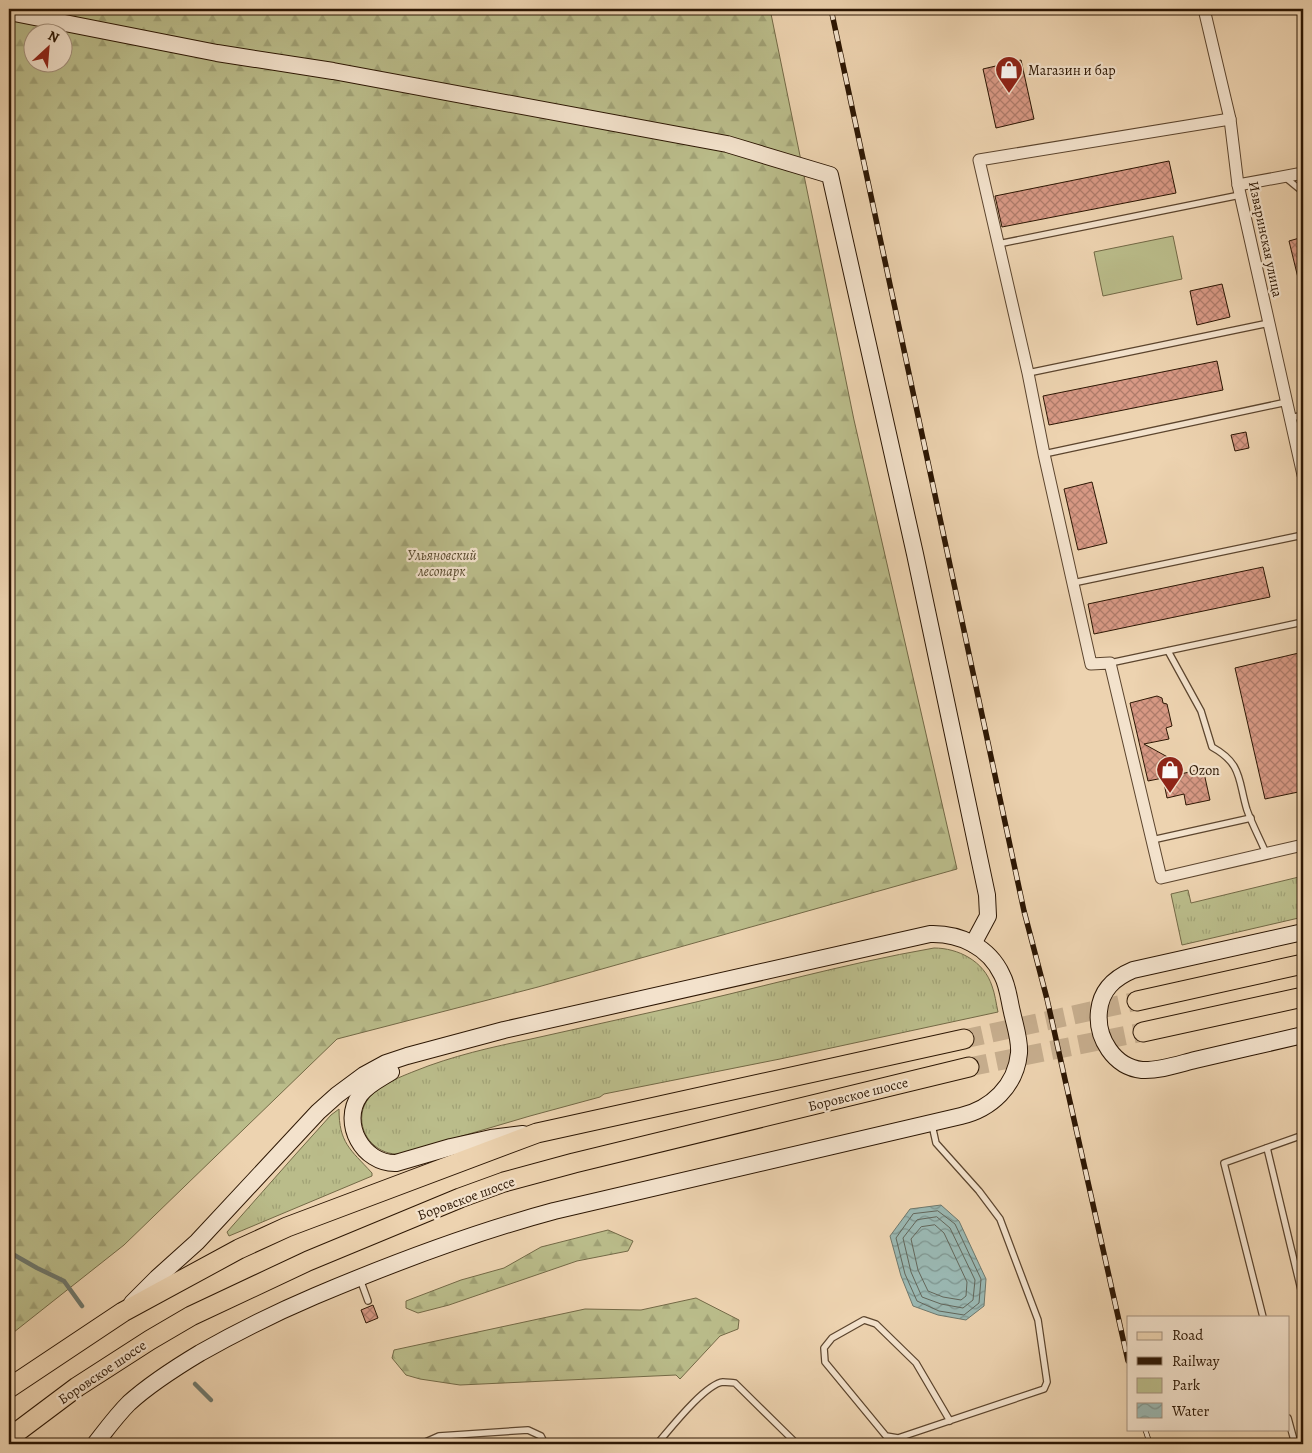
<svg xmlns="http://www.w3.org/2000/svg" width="1312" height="1453" font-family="Alegreya,serif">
<defs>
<pattern id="grass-tufts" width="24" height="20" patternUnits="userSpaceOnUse" patternTransform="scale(1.25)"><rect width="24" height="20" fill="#babc8a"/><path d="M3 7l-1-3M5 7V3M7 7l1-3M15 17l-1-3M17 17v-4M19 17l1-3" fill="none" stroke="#a0a175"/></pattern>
<pattern id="forest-firs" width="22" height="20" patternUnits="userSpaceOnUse" patternTransform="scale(1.25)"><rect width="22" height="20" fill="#babc8a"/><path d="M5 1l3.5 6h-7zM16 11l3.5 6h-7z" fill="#a0a175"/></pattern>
<pattern id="water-waves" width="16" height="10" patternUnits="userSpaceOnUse" patternTransform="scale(1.25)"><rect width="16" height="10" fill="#9ab7b1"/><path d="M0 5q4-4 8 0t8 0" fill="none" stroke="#7e948e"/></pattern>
<pattern id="building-cross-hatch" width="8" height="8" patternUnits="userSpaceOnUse" patternTransform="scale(1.25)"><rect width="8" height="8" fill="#d89985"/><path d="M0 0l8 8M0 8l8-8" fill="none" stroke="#af7c6b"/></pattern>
</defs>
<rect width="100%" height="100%" fill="#edd3b0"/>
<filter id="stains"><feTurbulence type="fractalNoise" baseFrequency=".004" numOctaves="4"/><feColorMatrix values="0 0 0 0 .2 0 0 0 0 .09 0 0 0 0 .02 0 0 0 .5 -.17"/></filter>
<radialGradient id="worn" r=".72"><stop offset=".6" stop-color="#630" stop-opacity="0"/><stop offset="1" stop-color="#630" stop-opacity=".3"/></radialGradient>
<g fill="url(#grass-tufts)" stroke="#736946">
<path d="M 1303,876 L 1303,917 L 1182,945 L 1171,894 L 1188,890 L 1191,903 Z"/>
<path d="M 934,948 C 958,948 984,961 992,986 C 995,994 996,1003 998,1012 L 780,1059 L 604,1094 L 600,1097 L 530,1116 L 401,1154 C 379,1156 359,1137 362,1114 C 365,1090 395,1079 415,1071 C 452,1056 492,1047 531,1039 C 574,1029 618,1020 661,1010 C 752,990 842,964 934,948 Z"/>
<path d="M 339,1109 C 339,1143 350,1149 372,1173 L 372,1176 L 229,1236 L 227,1232 L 295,1155 L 331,1115 Z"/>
</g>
<g fill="url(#forest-firs)" stroke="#736946" fill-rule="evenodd">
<path d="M 9,9 L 770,9 L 854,420 L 957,869 L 538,987 L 337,1039 L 124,1245 L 9,1336 ZM 32,32 L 62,32 L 62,62 L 32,62 Z"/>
<path d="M 608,1230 L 633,1241 L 628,1251 L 577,1261 L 449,1305 L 418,1313 L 406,1308 L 406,1301 L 461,1280 L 504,1268 L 541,1247 Z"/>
<path d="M 696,1298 L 739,1320 L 738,1329 L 720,1336 L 680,1379 L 676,1375 L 460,1385 L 420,1379 L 406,1375 L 392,1358 L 394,1350 L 585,1309 L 641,1310 Z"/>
</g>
<path fill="#babc8a" stroke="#736946" d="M 1173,236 L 1182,279 L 1103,296 L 1094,252 Z"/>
<path fill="url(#water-waves)" stroke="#6e776b" d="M 941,1205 L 959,1221 L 986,1279 L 984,1306 L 966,1320 L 938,1315 L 913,1306 L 901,1276 L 890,1236 L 910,1209 Z"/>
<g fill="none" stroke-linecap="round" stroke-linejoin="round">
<g stroke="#63665a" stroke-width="1">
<path d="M 938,1211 L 955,1224 L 981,1279 L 979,1303 L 964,1315 L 939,1311 L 917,1301 L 905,1274 L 896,1238 L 913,1214 Z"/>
<path d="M 937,1217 L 950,1228 L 975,1280 L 973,1300 L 963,1308 L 941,1304 L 922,1297 L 911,1272 L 903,1238 L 917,1220 Z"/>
<path d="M 935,1225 L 944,1233 L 967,1282 L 966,1296 L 961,1300 L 943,1297 L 928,1291 L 918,1270 L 911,1239 L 921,1227 Z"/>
</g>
<g stroke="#6e776b" stroke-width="4.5">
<path d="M 9,1252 L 37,1268 L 64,1281 L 82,1306"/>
<path d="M 195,1384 L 211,1400"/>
</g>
</g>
<g fill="url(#building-cross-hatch)" stroke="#2c1603">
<path d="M 1021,60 L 1034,119 L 996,128 L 983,69 Z"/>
<path d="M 1169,161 L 1176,193 L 1002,227 L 995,196 Z"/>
<path d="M 1303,237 L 1303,281 L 1299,282 L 1289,241 Z"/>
<path d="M 1222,284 L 1230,317 L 1197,325 L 1190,291 Z"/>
<path d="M 1217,361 L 1223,390 L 1049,425 L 1043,396 Z"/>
<path d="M 1246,432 L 1249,448 L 1235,451 L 1231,435 Z"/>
<path d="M 1092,482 L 1107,543 L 1078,550 L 1064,489 Z"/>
<path d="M 1263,567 L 1270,597 L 1094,634 L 1088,604 Z"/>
<path d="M 1303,652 L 1303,791 L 1265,799 L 1235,668 Z"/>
<path d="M 1157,696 L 1162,698 L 1163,703 L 1167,704 L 1172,726 L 1166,728 L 1169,739 L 1144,744 L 1173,760 L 1177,775 L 1197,770 L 1204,773 L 1210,800 L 1186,805 L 1184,794 L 1167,798 L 1163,778 L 1148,781 L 1130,703 Z"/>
<path d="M 373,1305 L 378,1318 L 366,1323 L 361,1310 Z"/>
</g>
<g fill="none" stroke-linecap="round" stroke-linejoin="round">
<g stroke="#c6ad8d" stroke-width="19" stroke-dasharray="19 9" stroke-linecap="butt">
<path d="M 964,1039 L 1137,1001"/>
<path d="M 969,1067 L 1143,1032"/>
</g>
<defs>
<g id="lane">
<path d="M 1286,178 L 1303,192"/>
<path d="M 998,244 L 1240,195"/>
<path d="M 1028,373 L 1269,323"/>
<path d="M 1291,418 L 1303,415"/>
<path d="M 1044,454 L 1287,402"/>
<path d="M 1073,583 L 1303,535"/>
<path d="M 1168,651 L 1201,711 L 1212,747 C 1243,764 1238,781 1247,810 C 1252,824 1260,839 1266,853"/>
<path d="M 1110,663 L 1303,622"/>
<path d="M 1152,840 L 1251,818"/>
<path d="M 932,1125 L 936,1143 L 979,1191 L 1000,1219 L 1038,1320 L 1047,1382 L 1044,1389 L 898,1438 L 886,1436 L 825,1362 L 824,1348 L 832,1338 L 864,1320 L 876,1324 L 916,1363 L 950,1421"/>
<path d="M 1267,1148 L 1303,1298"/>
<path d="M 360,1279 L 368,1301"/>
<path d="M 1263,1317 L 1224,1163 L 1303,1135"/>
<path d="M 1288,1418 L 1295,1444"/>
<path d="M 421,1444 L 439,1436 L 528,1430 L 541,1436 L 545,1444"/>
<path d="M 657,1444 C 670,1429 705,1384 723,1382 C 727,1382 732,1383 735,1383 L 797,1444"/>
</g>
<g id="street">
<path d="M 1204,9 L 1230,119 L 1238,185 L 1303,475"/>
<path d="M 1230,119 L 979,160 L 1028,373 L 1044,454 L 1091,664 L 1110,663 L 1161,878 L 1303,845"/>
<path d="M 1238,185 L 1303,173"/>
</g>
<g id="secondary">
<path d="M 9,12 L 217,53 L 333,71 L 727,144 L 830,175 L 915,554 L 987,895 L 988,916 L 973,944"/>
<path d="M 1303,932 L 1133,970 C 1114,978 1101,990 1099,1011 C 1096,1038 1114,1067 1142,1070 C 1159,1071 1179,1064 1195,1060 C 1231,1052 1267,1043 1303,1035"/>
<path d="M 391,1072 C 380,1079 367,1085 360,1095 C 340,1123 363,1164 396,1163 L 451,1147 L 491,1138 L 523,1134"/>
<path d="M 95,1444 C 106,1430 116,1416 129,1403 C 150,1384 175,1368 200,1353 C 237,1332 275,1313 315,1296 C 393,1263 472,1233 554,1211 L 961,1116 C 991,1109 1016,1086 1019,1053 C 1020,1040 1015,1026 1012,1012 C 1009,1000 1008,986 1002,975 C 989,947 960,933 930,934 L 504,1030 L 407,1056 L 386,1063 L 364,1075 L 337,1095 L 318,1112 L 197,1242 L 157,1278 L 132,1303"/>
</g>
<g id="primary">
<path d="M 1137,1001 L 1303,964"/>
<path d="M 1143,1032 L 1303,997"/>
<path d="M 9,1388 L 123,1312 L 239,1249 L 287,1227 L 537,1133 L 964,1039"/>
<path d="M 9,1438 L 77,1387 L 150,1340 L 191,1316 L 308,1261 L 460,1198 L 504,1182 L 574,1163 L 969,1067"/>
</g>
</defs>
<use href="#lane" stroke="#5c452e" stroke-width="8"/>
<use href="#street" stroke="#5c452e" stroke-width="13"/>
<use href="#secondary" stroke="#2c1603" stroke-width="18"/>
<use href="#primary" stroke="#2c1603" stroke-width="21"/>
<use href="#lane" stroke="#f3e2cc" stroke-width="5.5"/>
<use href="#street" stroke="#f3e2cc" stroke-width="11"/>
<use href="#secondary" stroke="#f3e2cc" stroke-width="16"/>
<use href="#primary" stroke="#edd3b0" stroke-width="19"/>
<defs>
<g id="rail">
<path d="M 831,9 L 1024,911 L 1047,999 L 1128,1361"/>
<path d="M 1145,1429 L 1150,1444"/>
</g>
</defs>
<use href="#rail" stroke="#2c1603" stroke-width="5.5"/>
<use href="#rail" stroke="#f3e2cc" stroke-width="4" stroke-dasharray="11" stroke-linecap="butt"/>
</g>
<defs>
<symbol id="shop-pin" viewBox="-11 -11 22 30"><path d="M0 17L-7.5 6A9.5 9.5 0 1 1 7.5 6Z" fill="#8f2418" stroke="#f3e2cc"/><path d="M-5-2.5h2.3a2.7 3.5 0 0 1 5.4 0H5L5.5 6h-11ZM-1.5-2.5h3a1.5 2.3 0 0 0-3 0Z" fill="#fff"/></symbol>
</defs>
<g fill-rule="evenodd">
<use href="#shop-pin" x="993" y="54" width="32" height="43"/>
<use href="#shop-pin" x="1154" y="754" width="32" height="43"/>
</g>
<g text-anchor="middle" stroke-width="4.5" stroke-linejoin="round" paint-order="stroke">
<g font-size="14" fill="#2c1603" stroke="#f3e2cc" text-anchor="start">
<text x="1028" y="75">Магазин и бар</text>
<text x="1189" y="775">Ozon</text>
</g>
<g font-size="14" fill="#2c1603" stroke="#f3e2cc">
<text transform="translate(1266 239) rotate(78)" y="5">Изваринская улица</text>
<text transform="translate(858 1094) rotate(-14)" y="5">Боровское шоссе</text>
<text transform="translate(466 1198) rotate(-20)" y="5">Боровское шоссе</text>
<text transform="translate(102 1372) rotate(-34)" y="5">Боровское шоссе</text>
</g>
<g font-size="14" font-style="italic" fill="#57482c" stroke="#f3e2cc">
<text x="442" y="560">Ульяновский<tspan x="442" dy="16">лесопарк</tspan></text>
</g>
</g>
<rect width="1312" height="1453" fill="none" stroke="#edd3b0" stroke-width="30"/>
<rect x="10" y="10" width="1292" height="1433" fill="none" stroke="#2c1603" stroke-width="2.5"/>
<rect x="15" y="15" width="1282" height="1423" fill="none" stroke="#2c1603"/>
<rect x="1127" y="1316" width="162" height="115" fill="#f3e2cc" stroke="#a3907c"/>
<rect x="1137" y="1332" width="25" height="8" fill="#edd3b0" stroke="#a3907c"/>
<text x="1172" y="1340" font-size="15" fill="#2c1603">Road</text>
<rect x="1137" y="1357" width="25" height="8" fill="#2c1603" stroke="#a3907c"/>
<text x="1172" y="1366" font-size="15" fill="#2c1603">Railway</text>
<rect x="1137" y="1378" width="25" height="15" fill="#babc8a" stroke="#a3907c"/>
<text x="1172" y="1390" font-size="15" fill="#2c1603">Park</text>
<rect x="1137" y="1403" width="25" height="15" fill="url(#water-waves)" stroke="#a3907c"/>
<text x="1172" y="1416" font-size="15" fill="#2c1603">Water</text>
<g transform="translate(48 48) rotate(26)"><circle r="24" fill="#f3e2cc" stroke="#a3907c"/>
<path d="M0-4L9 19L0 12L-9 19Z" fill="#8f2418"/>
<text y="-8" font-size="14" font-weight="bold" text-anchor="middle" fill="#2c1603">N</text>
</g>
<rect width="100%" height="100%" filter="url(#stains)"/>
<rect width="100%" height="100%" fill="url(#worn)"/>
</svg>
